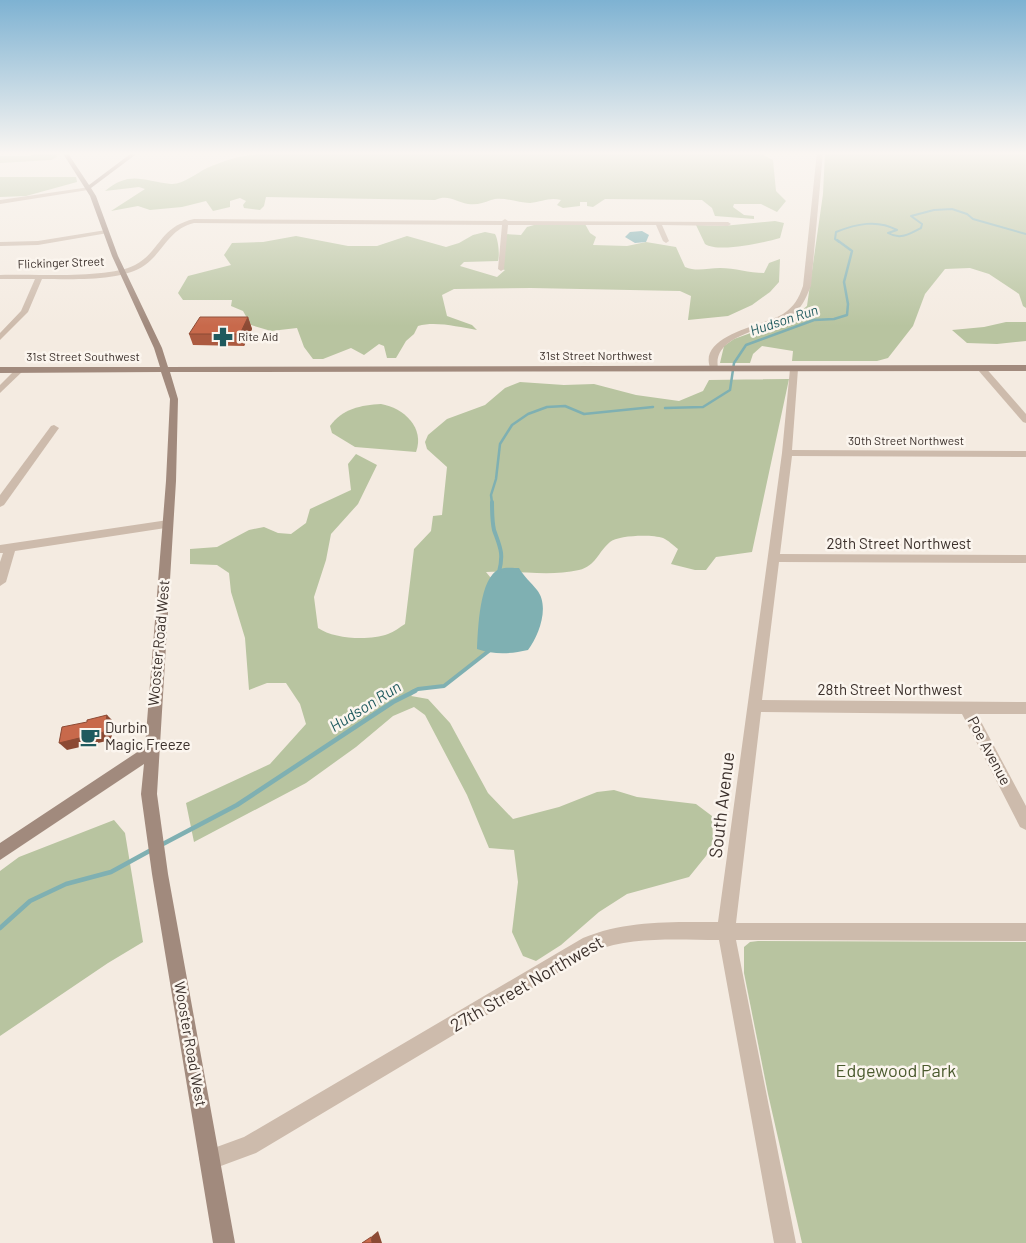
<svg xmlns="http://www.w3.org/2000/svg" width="1026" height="1243" font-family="Barlow,sans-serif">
<rect width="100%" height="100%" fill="#f4ebe1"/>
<g fill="#b8c4a0">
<path d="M 43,152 L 56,153 L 57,157 L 51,160 L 0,163 L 0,156 L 29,156 Z"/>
<path d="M 258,152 L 758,152 L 773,160 L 776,191 L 786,201 L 777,212 L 761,204 L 734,204 L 733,207 L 744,215 L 754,216 L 754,219 L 715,216 L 712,208 L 702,200 L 605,199 L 593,207 L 587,206 L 587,202 L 580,202 L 580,206 L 563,208 L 557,205 L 561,200 C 549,197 542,202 530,203 C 518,203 503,196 491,200 C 483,203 478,205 468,204 C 455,202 449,194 435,200 L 266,197 L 264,206 L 260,210 L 244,208 L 243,205 L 246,201 L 240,198 L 230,201 L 230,207 L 213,211 L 206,201 L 182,207 L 150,210 L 138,206 L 111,211 L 145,189 L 139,187 L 105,191 C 130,170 143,181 171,184 C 182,185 197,173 207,168 C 221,162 239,155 256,155 Z"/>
<path d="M 825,152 L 1026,152 L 1026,308 L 1023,306 L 1019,294 L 989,274 L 970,268 L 945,269 L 925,294 L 913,326 L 888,358 L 877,361 L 792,361 L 793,351 L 762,346 L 753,354 L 750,363 L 720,363 L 724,346 L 734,339 L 792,318 L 807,306 L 823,194 Z"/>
<path d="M 0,177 L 76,177 L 77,182 L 26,196 L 0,197 Z"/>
<path d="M 775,221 L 784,223 L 780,238 C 763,243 719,253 705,244 L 696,225 L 723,226 Z"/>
<path d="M 585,224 L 590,233 L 596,237 L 593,245 L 627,246 L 646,242 L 676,247 L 685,267 C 697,272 708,268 720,268 C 735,268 749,273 764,273 L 769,263 L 780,259 L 779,282 L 770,292 L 752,305 L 728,316 L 688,320 L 691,296 L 680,291 L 531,288 L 454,289 L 442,295 L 447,316 L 472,325 L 477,330 C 458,327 436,321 418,326 L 414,334 L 406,341 L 396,358 L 387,358 L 384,346 L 379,344 L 364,355 L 351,348 L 323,359 L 313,359 L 304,347 L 297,328 L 271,331 L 251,325 L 243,311 L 231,306 L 232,300 L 183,300 L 178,293 L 188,276 L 231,265 L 224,255 L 232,243 L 263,242 L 296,236 L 348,246 L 377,246 L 407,236 L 446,247 L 459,243 L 473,235 L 485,232 L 495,234 C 498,239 500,254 498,261 L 464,262 L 460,266 L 497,277 L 505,270 L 501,269 L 504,234 L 521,235 L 527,227 L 534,225 Z"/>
<path d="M 1006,322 L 1026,322 L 1026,341 L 997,344 L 967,343 L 952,330 L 984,327 Z"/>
<path d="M 789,379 L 752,552 L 716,557 L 706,570 L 695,570 L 671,564 L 678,549 C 674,546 668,540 663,538 C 652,534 618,535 610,542 C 598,552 596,566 579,570 C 548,577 517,570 486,572 L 495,583 L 493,648 L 444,686 L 418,689 L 411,696 L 428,699 L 450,723 L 488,793 L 513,819 L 559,807 L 597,792 L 614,790 L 637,797 L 696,804 L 712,816 L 713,842 L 706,856 L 689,877 L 627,894 L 599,912 L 561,945 L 536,961 L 523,956 L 512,932 L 518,882 L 514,850 L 489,848 L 467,795 L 425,715 L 414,707 L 393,716 L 356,747 L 306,783 L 194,842 L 186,803 L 270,764 L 306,724 L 300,704 L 286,683 L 267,683 L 249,690 L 245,638 L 231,592 L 229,573 L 217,565 L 190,564 L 190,549 L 217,547 L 249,530 L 264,527 L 278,533 L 291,534 L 306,523 L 310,509 L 351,490 L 348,464 L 356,454 L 377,465 L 358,504 L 331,534 L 326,560 L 314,597 L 318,628 C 334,639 369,641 388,634 C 394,632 400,627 405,624 L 414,549 L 431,531 L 433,516 L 442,515 L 447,467 L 427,449 L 425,442 L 428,435 L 447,419 L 485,405 L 505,388 L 520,382 L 564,385 L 594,384 L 636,395 L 679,401 L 703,391 L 709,380 Z"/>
<path d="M 381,404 C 404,408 425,428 416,452 L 355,447 L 332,433 L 330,426 C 342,409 361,405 381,404 Z"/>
<path d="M 114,820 L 125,833 L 143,942 L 108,963 L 0,1036 L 0,871 L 19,857 Z"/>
<path d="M 758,941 L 1026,942 L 1026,1243 L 802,1243 L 768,1094 L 744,973 L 744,947 L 750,942 Z"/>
</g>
<g fill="#7fb0b2">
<path d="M 642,231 L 649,235 L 646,242 L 635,243 L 625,237 L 630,232 Z"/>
<path d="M 519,568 C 524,577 531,582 537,590 C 550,606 539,636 528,650 C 510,654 495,655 477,649 C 478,631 479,576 500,569 C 505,567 514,568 519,568 Z"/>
</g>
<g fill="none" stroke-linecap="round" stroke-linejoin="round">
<path stroke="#7fb0b2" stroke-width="2" d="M 839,242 L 835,239 L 836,232 C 856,224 877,219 897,230 L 888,233 C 900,240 910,234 921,228 L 922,224 L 911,216 L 934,210 L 952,209 L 967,214 L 973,219 L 1026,234"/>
<g stroke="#7fb0b2" stroke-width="2.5">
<path d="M 665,408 L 703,407 L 730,390 L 734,363 L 746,345 L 814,320 L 834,319 L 847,315 L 848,304 L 844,282 L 852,251 L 837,240"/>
<path d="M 492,503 L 491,495 L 496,479 L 500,444 L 512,425 L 528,414 L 547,407 L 565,406 L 584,414 L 653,407"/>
</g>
<g stroke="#7fb0b2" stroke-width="4">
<path d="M 492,502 C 492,511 492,521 494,530 C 500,547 504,553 499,572"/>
<path d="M 412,692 L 418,689 L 444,686 L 490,650"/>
</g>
<g stroke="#7fb0b2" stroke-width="4.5">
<path d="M 161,845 L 237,805 L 393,702 L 415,691"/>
<path d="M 0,928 L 30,901 L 66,884 L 111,872 L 153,849"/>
</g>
<g fill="#cdbbac" fill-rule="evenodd">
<path d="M 817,152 L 823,152 L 811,286 C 807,295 804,303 798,310 C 778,330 711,331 718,368 L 711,370 C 695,335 764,326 783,314 C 794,307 799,298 803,286 Z"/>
<path d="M 90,187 L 88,190 L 0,204 L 0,200 Z"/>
<path d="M 194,219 L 502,221 L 505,219 L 508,221 L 728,222 L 731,224 L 728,226 L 662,225 L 669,241 L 666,243 L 663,241 L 656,225 L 508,225 L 504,269 L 501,271 L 498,269 L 502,225 L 194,223 C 169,229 164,251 145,265 C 122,282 71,279 42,279 L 28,312 L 0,340 L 0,333 L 21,311 L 35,279 L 0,279 L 0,275 C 31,274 109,279 135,265 C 161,251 159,227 194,219 Z"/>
<path d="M 106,230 L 108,233 L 38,245 L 0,246 L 0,242 L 38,241 Z"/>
<path d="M 794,366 L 798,369 L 792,450 L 1026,451 L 1026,457 L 792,456 L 780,554 L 1026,555 L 1026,563 L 779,562 L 762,700 L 1026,702 L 1026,714 L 977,714 L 1026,806 L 1026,830 L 1020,827 L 962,714 L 761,712 L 736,923 L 1026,923 L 1026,941 L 736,940 L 796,1243 L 774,1243 L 719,940 C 678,940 633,936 594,951 L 256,1153 L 210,1170 L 203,1166 L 199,1159 L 203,1152 L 244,1137 L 583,938 C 626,920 672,922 718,922 L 782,453 L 790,369 Z"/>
<path d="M 978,366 L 984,366 L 1026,414 L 1026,423 L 1023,422 L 978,370 Z"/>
<path d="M 17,368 L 24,370 L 0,393 L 0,385 Z"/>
<path d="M 54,425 L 59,428 L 4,505 L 0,507 L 0,495 L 51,426 Z"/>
<path d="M 168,520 L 172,521 L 173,524 L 172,527 L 15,551 L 6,582 L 0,586 L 0,562 L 3,553 L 0,553 L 0,545 Z"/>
</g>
<path fill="#a18a7d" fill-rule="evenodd" d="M 62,152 L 67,152 L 89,185 L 133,152 L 139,152 L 91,188 L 96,196 L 118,256 L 162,348 L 168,367 L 1026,365 L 1026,371 L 170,372 L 178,399 L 176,481 L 157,794 L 168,874 L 235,1243 L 213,1243 L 152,874 L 141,794 L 144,764 L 0,860 L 0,843 L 145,747 L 166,481 L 170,399 L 161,372 L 0,373 L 0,367 L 160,367 L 154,348 L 112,256 L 90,196 Z"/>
</g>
<path fill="#ac5a40" d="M 248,317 L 252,329 L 244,346 L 193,345 L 189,334 Z"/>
<g fill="#8c4a34">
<path d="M 248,317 L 252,329 L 244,346 L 240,334 Z"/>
<path d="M 107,715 L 114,722 L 111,740 L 67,750 L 59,743 Z"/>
<path d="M 378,1231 L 382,1243 L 372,1243 L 371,1237 Z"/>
</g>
<g fill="#c8694b" stroke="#8c4a34">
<path d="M 200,317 L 248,317 L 240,334 L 189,334 Z"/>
<path d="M 107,715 L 104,732 L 59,743 L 62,727 L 87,722 L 87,720 Z"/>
<path d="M 371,1237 L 372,1243 L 362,1243 Z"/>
</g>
<linearGradient id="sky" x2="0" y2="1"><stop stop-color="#7eb2d2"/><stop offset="0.47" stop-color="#faf6f2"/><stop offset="1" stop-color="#faf6f2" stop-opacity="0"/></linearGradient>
<rect width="1026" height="326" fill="url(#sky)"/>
<defs>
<symbol id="pharmacy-bare" viewBox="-9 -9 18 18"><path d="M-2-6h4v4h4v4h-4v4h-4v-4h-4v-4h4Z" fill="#1f5a5e" stroke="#fbf5ee" stroke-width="2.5" paint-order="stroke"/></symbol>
<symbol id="cafe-bare" viewBox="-9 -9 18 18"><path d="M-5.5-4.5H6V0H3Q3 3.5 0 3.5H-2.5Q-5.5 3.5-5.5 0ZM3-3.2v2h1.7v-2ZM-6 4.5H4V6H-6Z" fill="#1f5a5e" stroke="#fbf5ee" stroke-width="2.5" paint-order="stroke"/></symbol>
</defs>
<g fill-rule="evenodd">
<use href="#pharmacy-bare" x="209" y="323" width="28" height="28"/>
<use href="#cafe-bare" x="76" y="723" width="28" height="28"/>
</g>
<g text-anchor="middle" stroke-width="5" stroke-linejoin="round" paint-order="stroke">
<g font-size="12" fill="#3b302b" stroke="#fbf5ee">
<text transform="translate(61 263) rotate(-2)" y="4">Flickinger Street</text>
<text x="596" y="360">31st Street Northwest</text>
<text x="83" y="361">31st Street Southwest</text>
<text x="906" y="445">30th Street Northwest</text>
</g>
<g font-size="12" fill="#3b302b" stroke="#fbf5ee" text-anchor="start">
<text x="238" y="341">Rite Aid</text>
</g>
<g font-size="14" font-style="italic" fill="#1f5a5e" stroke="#fbf5ee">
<text transform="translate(784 320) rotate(-18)" y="5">Hudson Run</text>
</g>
<g font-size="15" fill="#3b302b" stroke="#fbf5ee">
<text x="899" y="549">29th Street Northwest</text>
<text transform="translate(159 643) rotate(-85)" y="5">Wooster Road West</text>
<text x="890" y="695">28th Street Northwest</text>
<text transform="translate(989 751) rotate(62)" y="5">Poe Avenue</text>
<text transform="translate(190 1044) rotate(80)" y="5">Wooster Road West</text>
</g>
<g font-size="15" fill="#3b302b" stroke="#fbf5ee" text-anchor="start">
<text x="105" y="733">Durbin<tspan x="105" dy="17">Magic Freeze</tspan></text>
</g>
<g font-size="16" font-style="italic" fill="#1f5a5e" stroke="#fbf5ee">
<text transform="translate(365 706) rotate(-32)" y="6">Hudson Run</text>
</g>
<g font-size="18" fill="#3b302b" stroke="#fbf5ee">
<text transform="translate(722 805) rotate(-83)" y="6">South Avenue</text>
<text transform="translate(527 984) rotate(-30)" y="6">27th Street Northwest</text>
</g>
<g font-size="18" fill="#4a5a2e" stroke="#fbf5ee">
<text x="896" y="1077">Edgewood Park</text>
</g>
</g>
</svg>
